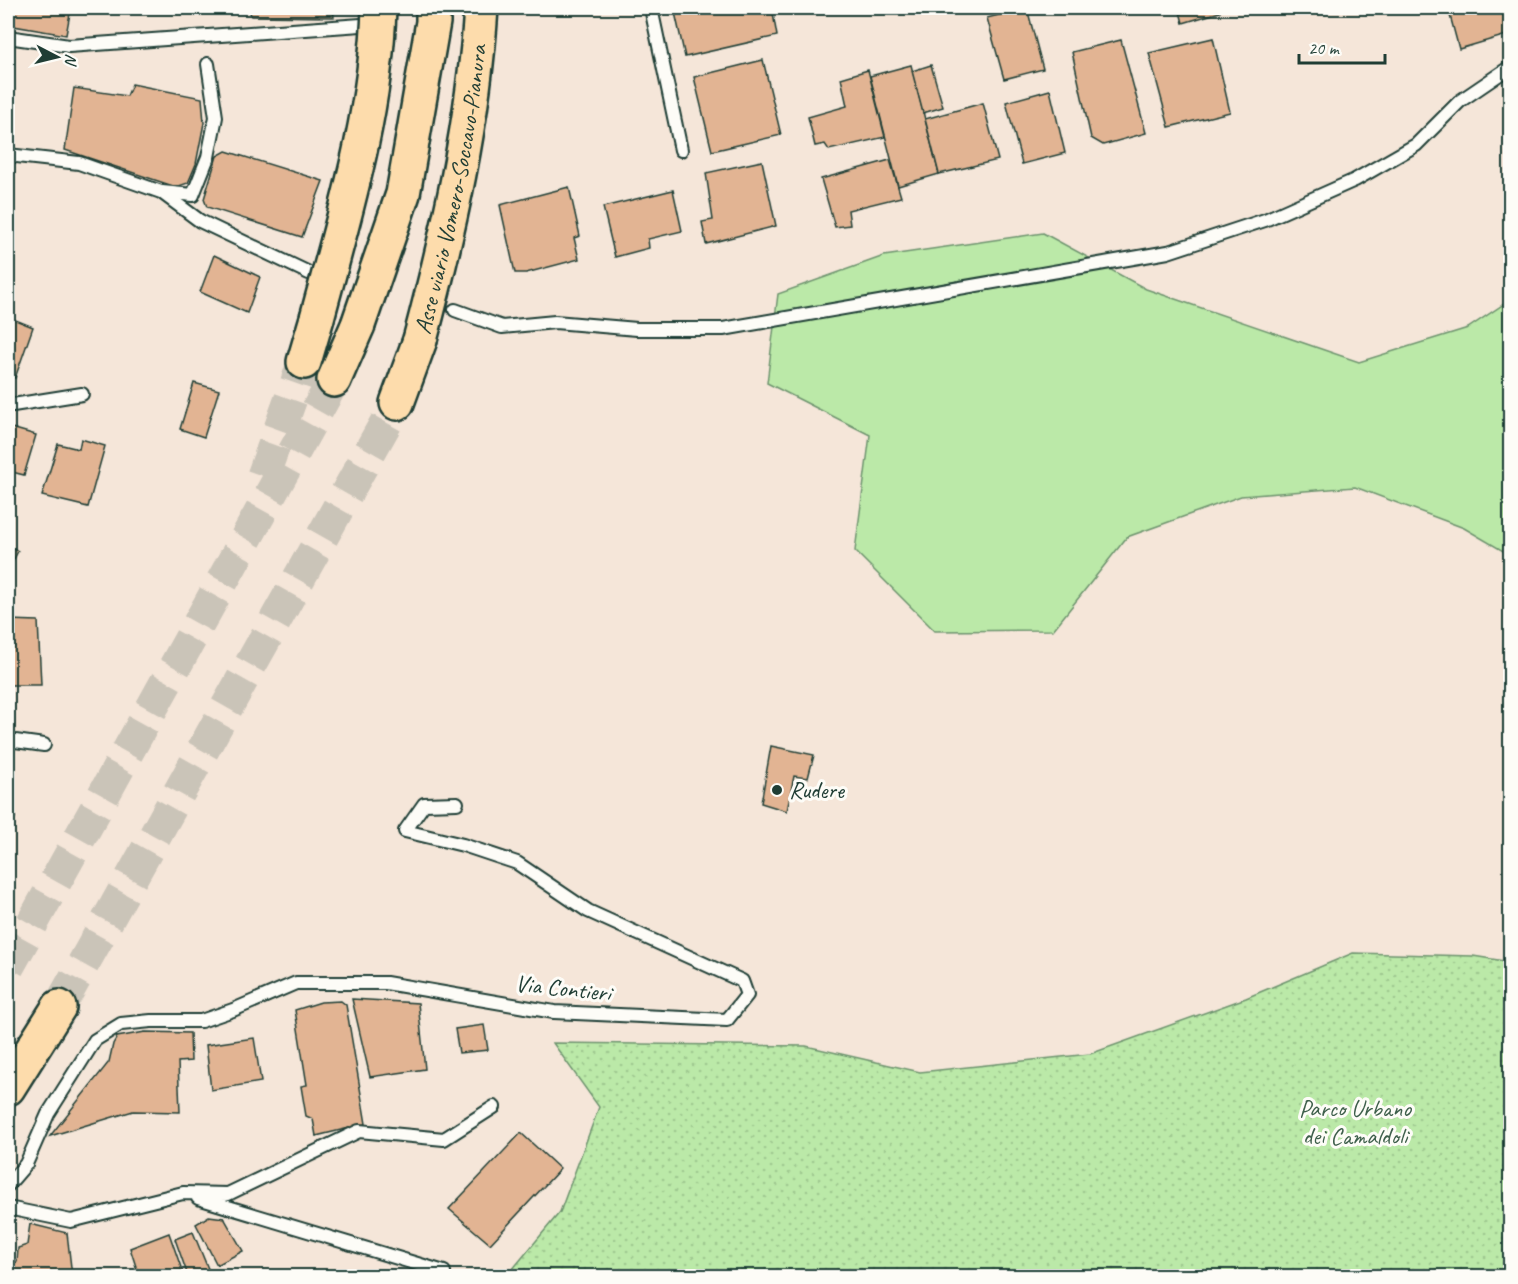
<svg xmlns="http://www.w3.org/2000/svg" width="1518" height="1284" font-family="Caveat,sans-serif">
<defs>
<pattern id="park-dots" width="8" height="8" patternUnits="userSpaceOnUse" patternTransform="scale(1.5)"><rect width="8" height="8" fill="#bbe9a8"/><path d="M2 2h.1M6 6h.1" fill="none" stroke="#a0c991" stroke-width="1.8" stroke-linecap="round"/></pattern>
</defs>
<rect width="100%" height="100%" fill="#f5e6d9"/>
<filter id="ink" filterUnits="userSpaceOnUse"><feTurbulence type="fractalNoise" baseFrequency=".0167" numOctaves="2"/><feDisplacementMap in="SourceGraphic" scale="12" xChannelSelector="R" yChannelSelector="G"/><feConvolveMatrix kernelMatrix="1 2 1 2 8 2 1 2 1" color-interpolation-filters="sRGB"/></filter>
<g filter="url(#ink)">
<path fill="#bbe9a8" stroke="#6d936e" stroke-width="1.5" d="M 1043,233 L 1146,289 L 1359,362 L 1468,328 L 1510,300 L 1510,555 L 1464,528 L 1355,487 L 1241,496 L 1127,537 L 1053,630 L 935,631 L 855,551 L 870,435 L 767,383 L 778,294 L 884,256 Z"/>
<path fill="url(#park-dots)" stroke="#6d936e" stroke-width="1.5" d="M 1353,953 L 1473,956 L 1510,962 L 1510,1276 L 507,1276 L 560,1212 L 599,1107 L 553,1043 L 806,1046 L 920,1072 L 1090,1054 L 1246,998 Z"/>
<g fill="#e2b493" stroke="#1f3d34" stroke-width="1.5">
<path d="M 8,8 L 71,8 L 66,35 L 8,25 Z"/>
<path d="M 178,8 L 215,8 L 214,13 L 178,10 Z"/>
<path d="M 249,8 L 333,8 L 334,17 L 251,16 Z"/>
<path d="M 674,8 L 772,8 L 777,36 L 685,57 Z"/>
<path d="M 1027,8 L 1043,69 L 1004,79 L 987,18 Z"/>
<path d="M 1179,8 L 1219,8 L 1220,12 L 1183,23 Z"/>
<path d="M 1448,8 L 1510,8 L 1510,34 L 1459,49 Z"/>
<path d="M 1213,38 L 1230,112 L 1169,127 L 1149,53 Z"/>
<path d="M 1121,40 L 1146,133 L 1103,145 L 1091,138 L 1072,52 Z"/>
<path d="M 763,60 L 781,135 L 712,151 L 694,77 Z"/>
<path d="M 911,65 L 939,174 L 898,186 L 870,76 Z"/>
<path d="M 931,65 L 943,107 L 923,113 L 912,71 Z"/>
<path d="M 868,70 L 885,137 L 829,150 L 825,144 L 815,146 L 808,117 L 847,106 L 841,78 Z"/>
<path d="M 132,84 L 202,98 L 204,123 L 196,164 L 188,183 L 176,187 L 65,150 L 74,88 L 127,96 Z"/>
<path d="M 1050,90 L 1065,153 L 1022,164 L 1006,102 Z"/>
<path d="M 983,103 L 998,160 L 939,174 L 925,119 Z"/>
<path d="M 226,151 L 323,181 L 302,237 L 207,207 L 204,199 L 217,156 Z"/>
<path d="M 890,160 L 901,197 L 848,210 L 850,225 L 835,227 L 821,179 Z"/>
<path d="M 762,161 L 776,226 L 706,244 L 702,222 L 713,220 L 706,173 Z"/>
<path d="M 569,187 L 580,236 L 574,238 L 579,259 L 526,273 L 515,273 L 500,205 Z"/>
<path d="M 673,190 L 682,231 L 648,239 L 649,248 L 615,257 L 603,207 Z"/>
<path d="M 214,255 L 260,277 L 247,313 L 200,292 Z"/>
<path d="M 8,317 L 33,327 L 15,378 L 8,376 Z"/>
<path d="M 194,383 L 219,390 L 204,437 L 180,429 Z"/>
<path d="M 8,427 L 36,435 L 24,475 L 8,471 Z"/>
<path d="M 81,439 L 105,446 L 88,507 L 42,496 L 58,444 L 79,449 Z"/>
<path d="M 8,545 L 18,551 L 8,571 Z"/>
<path d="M 8,620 L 38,621 L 41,685 L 8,685 Z"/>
<path d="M 771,746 L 814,755 L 808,778 L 794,776 L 787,811 L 761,803 Z"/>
<rect x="8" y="772" width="7" height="46"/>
<path d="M 352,999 L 418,1003 L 425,1069 L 370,1077 Z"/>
<path d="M 341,1001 L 346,1005 L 366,1124 L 316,1136 L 313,1119 L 306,1116 L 301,1086 L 307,1085 L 295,1010 L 321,1002 Z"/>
<path d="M 484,1025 L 488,1050 L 459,1053 L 455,1029 Z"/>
<path d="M 145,1032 L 190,1033 L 191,1061 L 178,1062 L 180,1112 L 133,1111 L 50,1136 L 109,1062 L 113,1044 L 117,1037 Z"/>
<path d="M 254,1038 L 261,1082 L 211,1090 L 206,1045 Z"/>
<path d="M 521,1133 L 560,1169 L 490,1244 L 449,1209 Z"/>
<path d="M 209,1216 L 224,1218 L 243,1251 L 217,1265 L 196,1224 Z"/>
<path d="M 30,1224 L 67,1233 L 72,1276 L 8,1276 L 8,1265 L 17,1262 L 18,1248 L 27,1245 Z"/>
<path d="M 193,1232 L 211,1276 L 188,1276 L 175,1239 Z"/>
<path d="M 169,1233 L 184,1276 L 139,1276 L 130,1248 Z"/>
</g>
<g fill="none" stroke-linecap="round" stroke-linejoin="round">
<g stroke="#cac4b8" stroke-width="33" stroke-dasharray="33 16" stroke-linecap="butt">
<path d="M 263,476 L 304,362"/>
<path d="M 8,967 L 334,380"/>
<path d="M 59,1007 L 397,403"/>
</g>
<defs>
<g id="service">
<path d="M 651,8 L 681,150"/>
<path d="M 8,37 L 69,46 L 361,25"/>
<path d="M 8,155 L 79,163 L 161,192 L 200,221 L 309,273"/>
<path d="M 162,192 L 193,195 L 208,157 L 216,117 L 208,64"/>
<path d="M 455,310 L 502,327 L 555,322 L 637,329 L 723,329 L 1168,252 L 1265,220 L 1355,180 L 1416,145 L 1460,101 L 1510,67"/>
<path d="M 8,403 L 13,405 L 82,394"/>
<path d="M 8,740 L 44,745"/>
<path d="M 8,1185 L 26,1164 L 48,1114 L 95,1040 L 121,1024 L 151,1021 L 201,1021 L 233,1010 L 296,983 L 386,983 L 554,1012 L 727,1020 L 747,995 L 742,981 L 588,911 L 517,863 L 463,845 L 405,831 L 424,804 L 457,803"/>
<path d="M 198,1198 L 444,1272 L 439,1276"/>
<path d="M 8,1208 L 71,1221 L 183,1193 L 228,1194 L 359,1131 L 444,1139 L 494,1107"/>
</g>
<g id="trunk">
<path d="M 304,362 L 317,318"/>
<path d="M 334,380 L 358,325"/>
<path d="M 397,403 L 420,340"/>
<path d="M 8,1088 L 59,1007"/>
</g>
</defs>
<use href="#service" stroke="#1f3d34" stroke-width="16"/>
<use href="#trunk" stroke="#1f3d34" stroke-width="38"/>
<use href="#service" stroke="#fdfcf7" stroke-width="12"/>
<use href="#trunk" stroke="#fddcac" stroke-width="33"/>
<defs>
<g id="trunk-bridge">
<path d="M 317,318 C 344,217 376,113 379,8"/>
<path d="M 358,325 L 403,194 L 433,22 L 433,8"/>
<path id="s1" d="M 420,340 C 449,230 474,121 481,8"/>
</g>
</defs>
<use href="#trunk-bridge" stroke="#1f3d34" stroke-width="38" stroke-linecap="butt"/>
<use href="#trunk-bridge" stroke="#fddcac" stroke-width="33"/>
</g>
</g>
<circle fill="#1f3d34" stroke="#fdfcf7" stroke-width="2" cx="777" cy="790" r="6"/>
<g text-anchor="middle" stroke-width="6" stroke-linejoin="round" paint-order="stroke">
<g font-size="24" fill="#1f3d34" stroke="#fdfcf7">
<text dy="8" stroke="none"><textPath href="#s1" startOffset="154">Asse viario Vomero-Soccavo-Pianura</textPath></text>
<text transform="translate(563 988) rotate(6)" y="8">Via Contieri</text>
</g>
<g font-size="24" fill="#1f3d34" stroke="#fdfcf7" text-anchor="start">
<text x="789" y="798">Rudere</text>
</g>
<g font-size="24" fill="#3e5f4b" stroke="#fdfcf7">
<text x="1355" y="1116">Parco Urbano<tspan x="1355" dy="28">dei Camaldoli</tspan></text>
</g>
</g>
<rect width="1518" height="1284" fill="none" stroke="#fdfcf7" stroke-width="30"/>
<rect x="15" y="15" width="1488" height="1254" fill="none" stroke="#1f3d34" stroke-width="2" filter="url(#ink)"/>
<g transform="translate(57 57) rotate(97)" stroke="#fdfcf7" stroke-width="4.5" paint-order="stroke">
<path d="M0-4.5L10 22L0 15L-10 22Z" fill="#1f3d34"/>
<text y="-9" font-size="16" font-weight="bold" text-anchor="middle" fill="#1f3d34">N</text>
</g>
<path d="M1299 54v9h86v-9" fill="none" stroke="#1f3d34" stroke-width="3"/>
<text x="1308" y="54" font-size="18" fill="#1f3d34" stroke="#fdfcf7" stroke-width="4.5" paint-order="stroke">20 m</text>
</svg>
